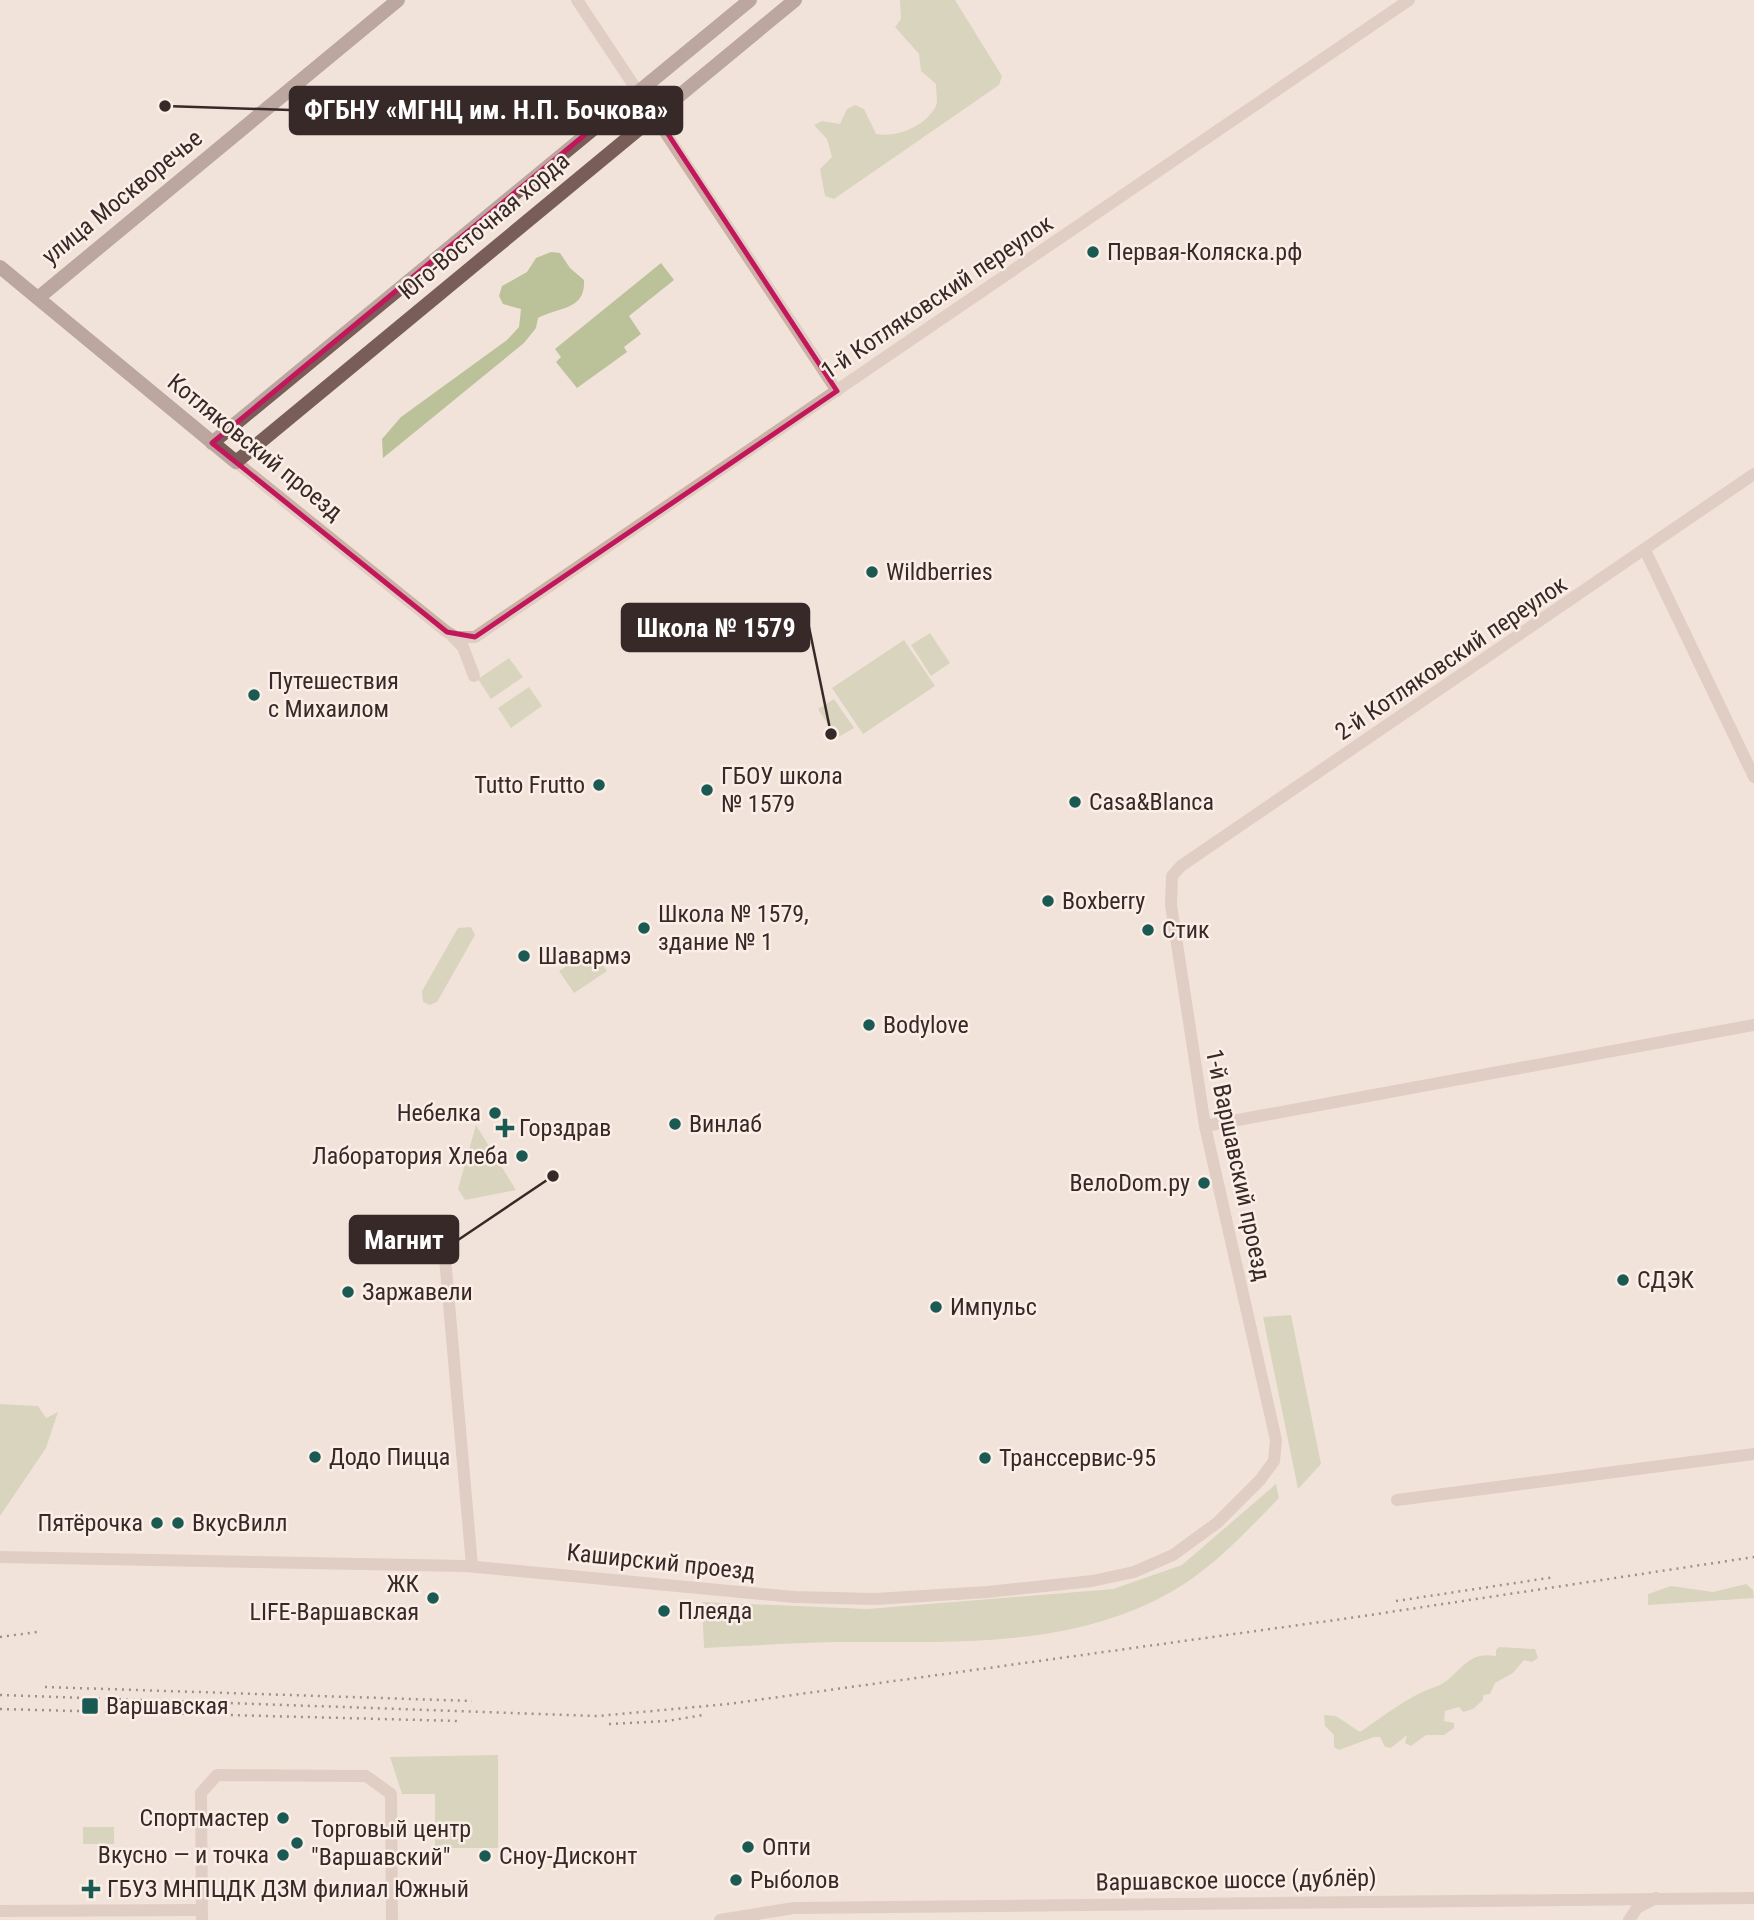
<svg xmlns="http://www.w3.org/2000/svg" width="1754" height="1920" font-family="'Roboto Condensed',sans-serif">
<rect width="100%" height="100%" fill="#f2e3da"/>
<g fill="#bbc29a">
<path d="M 900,0 L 955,0 L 1002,76 L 999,85 L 834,199 L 825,196 L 820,169 L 832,157 L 827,139 L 814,125 L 822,121 L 840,124 L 847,109 L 855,105 L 864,109 L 876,134 C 898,138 929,125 937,103 L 936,84 L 921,71 L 919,54 L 895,27 L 901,19 Z"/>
<path d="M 551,252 L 560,253 L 570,268 L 584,280 C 586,311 557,307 538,318 L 536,328 L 524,343 L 383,458 L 382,439 L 401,417 L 507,340 L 519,327 L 521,309 L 503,304 L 499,296 L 502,286 L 527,272 L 536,258 Z"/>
<path d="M 661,263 L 674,280 L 629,316 L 641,334 L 624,347 L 627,352 L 577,388 L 556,362 L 561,357 L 555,349 Z"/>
<path d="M 930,633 L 950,663 L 931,676 L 911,645 Z"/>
<path d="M 904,640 L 935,686 L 863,734 L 832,688 Z"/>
<path d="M 509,658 L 523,677 L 491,699 L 478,679 Z"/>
<path d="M 529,687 L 542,706 L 511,728 L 498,708 Z"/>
<path d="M 834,699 L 854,728 L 837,738 L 818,709 Z"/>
<path d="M 471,927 L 475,935 L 437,1002 L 430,1005 L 423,1002 L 422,991 L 458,928 Z"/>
<path d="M 592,949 L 607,971 L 574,993 L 559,971 Z"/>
<path d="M 476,1125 L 516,1190 L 465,1200 L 458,1189 Z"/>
<path d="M 1291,1315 L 1321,1464 L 1298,1489 L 1263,1317 Z"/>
<path d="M 0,1404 L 38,1406 L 46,1418 L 58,1412 L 46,1448 L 0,1516 Z"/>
<path d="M 1276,1484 L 1279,1498 C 1245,1533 1213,1568 1171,1592 C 1069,1650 950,1641 837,1642 C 792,1643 748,1646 704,1648 L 702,1602 L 867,1609 L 1113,1589 L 1182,1565 Z"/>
<path d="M 1746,1584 L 1753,1590 L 1754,1598 L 1648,1605 L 1648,1594 L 1671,1586 L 1713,1592 Z"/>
<path d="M 1499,1647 L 1535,1649 L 1538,1658 L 1532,1662 L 1524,1660 L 1513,1673 L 1495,1683 L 1490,1694 L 1483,1695 L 1483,1700 L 1473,1709 L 1463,1712 L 1459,1707 L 1445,1711 L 1444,1721 L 1454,1723 L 1454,1728 L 1444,1735 L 1426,1735 L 1411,1746 L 1405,1743 L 1407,1735 L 1391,1748 L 1385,1747 L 1380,1737 L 1374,1737 L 1339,1750 L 1334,1747 L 1334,1735 L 1325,1726 L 1324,1715 L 1336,1716 L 1360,1732 C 1384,1716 1408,1696 1435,1687 C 1459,1679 1463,1650 1496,1656 L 1496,1650 Z"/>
<path d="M 498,1755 L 498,1848 L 435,1848 L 435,1794 L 402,1794 L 390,1757 Z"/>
<rect x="83" y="1827" width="31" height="17"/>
</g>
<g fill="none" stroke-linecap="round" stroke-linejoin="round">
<g stroke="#cbb1a6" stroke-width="12">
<path d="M 577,0 L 837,391"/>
<path d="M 236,462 L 447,632 L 456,637 L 475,637 L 1409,0"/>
<path d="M 1645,550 L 1754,777"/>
<path d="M 453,637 L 463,647 L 474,676"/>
<path d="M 1205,1126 L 1754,1025"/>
<path d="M 442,1224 L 472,1566"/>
<path d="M 1397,1500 L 1754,1454"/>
<path d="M 0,1557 L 466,1566 L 794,1597 L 875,1599 L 987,1592 L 1092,1581 L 1134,1572 L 1173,1555 L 1217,1523 L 1260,1480 L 1274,1461 L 1276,1440 L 1205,1126 L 1171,905 L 1172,876 L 1181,866 L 1754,474"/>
<path d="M 0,1911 L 201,1910"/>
<path d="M 202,1920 L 201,1793 L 217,1775 L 366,1776 L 391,1794 L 392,1920"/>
<path d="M 720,1920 L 794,1908 L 1754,1898"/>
<path d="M 1629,1920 L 1637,1908 L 1656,1898"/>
</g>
<g stroke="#795d58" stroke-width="14">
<path d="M 0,267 L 236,462 L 795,0"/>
<path d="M 38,298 L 398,0"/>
<path d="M 212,443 L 750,0"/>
</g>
<g stroke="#372927" stroke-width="2.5" stroke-dasharray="2 5" stroke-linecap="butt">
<path d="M 1396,1601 L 1555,1577"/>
<path d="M 0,1637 L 37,1632"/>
<path d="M 45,1687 L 472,1701"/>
<path d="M 0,1695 L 598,1716 L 728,1704 L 1357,1617 L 1754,1557"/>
<path d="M 0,1709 L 458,1721"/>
<path d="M 609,1724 L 667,1721 L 703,1715"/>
</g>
</g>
<path d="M0 0H1754V1920H0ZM 639,90 L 837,391 L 475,637 L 447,632 L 212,443 Z" fill="#f2e3da" fill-opacity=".55" fill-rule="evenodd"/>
<path fill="none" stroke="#c2185b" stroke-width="5" stroke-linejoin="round" d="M 639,90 L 837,391 L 475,637 L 447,632 L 212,443 Z"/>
<g fill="#1b5953" stroke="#faeee7" stroke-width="2.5">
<circle cx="1093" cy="252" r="7"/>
<circle cx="872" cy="572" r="7"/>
<circle cx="254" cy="695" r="7"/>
<circle cx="599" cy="785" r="7"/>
<circle cx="707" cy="790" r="7"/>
<circle cx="1075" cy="802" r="7"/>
<circle cx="1048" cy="901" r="7"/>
<circle cx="644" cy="928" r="7"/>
<circle cx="1148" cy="930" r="7"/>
<circle cx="524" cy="956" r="7"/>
<circle cx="869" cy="1025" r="7"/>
<circle cx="495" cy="1113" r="7"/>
<circle cx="675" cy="1124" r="7"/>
<path d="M501.5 1117.5h7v7h7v7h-7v7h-7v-7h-7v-7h7z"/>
<circle cx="522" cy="1156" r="7"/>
<circle cx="1204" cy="1183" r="7"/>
<circle cx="1623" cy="1280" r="7"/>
<circle cx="348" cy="1292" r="7"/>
<circle cx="936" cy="1307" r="7"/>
<circle cx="315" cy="1457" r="7"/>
<circle cx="985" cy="1458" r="7"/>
<circle cx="157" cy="1523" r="7"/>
<circle cx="178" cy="1523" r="7"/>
<circle cx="433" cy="1598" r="7"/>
<circle cx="664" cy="1611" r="7"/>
<rect x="81" y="1697" width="18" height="18" rx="3.5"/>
<circle cx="283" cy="1818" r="7"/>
<circle cx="297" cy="1843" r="7"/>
<circle cx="748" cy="1847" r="7"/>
<circle cx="283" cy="1855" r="7"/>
<circle cx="485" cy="1856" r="7"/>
<circle cx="736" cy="1880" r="7"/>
<path d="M87.5 1878.5h7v7h7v7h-7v7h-7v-7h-7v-7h7z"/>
</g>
<g text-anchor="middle" stroke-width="5" stroke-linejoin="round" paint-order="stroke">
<g font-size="24" fill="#372927" stroke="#faeee7">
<text transform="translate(122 197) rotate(-39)" y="8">улица Москворечье</text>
<text transform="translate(484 226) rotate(-40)" y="8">Юго-Восточная хорда</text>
<text transform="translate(937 297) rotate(-34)" y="8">1-й Котляковский переулок</text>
<text transform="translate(255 447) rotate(39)" y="8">Котляковский проезд</text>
<text transform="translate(1451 658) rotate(-34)" y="8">2-й Котляковский переулок</text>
<text transform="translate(1238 1165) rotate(78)" y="8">1-й Варшавский проезд</text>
<text transform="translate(661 1562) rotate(6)" y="8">Каширский проезд</text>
<text transform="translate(1236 1880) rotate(-1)" y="8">Варшавское шоссе (дублёр)</text>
</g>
<g font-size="24" fill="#372927" stroke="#faeee7" text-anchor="start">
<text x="1107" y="260">Первая-Коляска.рф</text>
<text x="886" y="580">Wildberries</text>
<text x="268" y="689">Путешествия<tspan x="268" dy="28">с Михаилом</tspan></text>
<text x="721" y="784">ГБОУ школа<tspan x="721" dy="28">№ 1579</tspan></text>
<text x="585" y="793" text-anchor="end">Tutto Frutto</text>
<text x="1089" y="810">Casa&amp;Blanca</text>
<text x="1062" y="909">Boxberry</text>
<text x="658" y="922">Школа № 1579,<tspan x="658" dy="28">здание № 1</tspan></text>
<text x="1162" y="938">Стик</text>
<text x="538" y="964">Шавармэ</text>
<text x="883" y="1033">Bodylove</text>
<text x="481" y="1121" text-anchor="end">Небелка</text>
<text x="689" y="1132">Винлаб</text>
<text x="519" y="1136">Горздрав</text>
<text x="508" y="1164" text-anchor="end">Лаборатория Хлеба</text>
<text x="1190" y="1191" text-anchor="end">ВелоDom.ру</text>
<text x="1637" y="1288">СДЭК</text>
<text x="362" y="1300">Заржавели</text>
<text x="950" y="1315">Импульс</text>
<text x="329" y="1465">Додо Пицца</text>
<text x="999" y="1466">Транссервис-95</text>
<text x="143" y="1531" text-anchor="end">Пятёрочка</text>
<text x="192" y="1531">ВкусВилл</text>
<text x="419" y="1592" text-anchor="end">ЖК<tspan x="419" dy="28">LIFE-Варшавская</tspan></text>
<text x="678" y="1619">Плеяда</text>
<text x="106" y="1714">Варшавская</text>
<text x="269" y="1826" text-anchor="end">Спортмастер</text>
<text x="311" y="1837">Торговый центр<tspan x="311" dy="28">"Варшавский"</tspan></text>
<text x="762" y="1855">Опти</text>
<text x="269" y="1863" text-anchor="end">Вкусно — и точка</text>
<text x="499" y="1864">Сноу-Дисконт</text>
<text x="750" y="1888">Рыболов</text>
<text x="107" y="1897">ГБУЗ МНПЦДК ДЗМ филиал Южный</text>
</g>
</g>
<path fill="none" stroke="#372927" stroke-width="2.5" d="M165 106L290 110M831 734L809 627M553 1176L458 1240"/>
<g fill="#372927" stroke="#faeee7" stroke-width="2.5">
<circle cx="165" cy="106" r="7"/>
<circle cx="831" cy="734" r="7"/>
<circle cx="553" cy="1176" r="7"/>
</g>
<g fill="#372927" stroke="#372927" stroke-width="2.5">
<rect x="290" y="87" width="392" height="47" rx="7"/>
<rect x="622" y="604" width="187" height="47" rx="7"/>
<rect x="350" y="1216" width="108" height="47" rx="7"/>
</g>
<g font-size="26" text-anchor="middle" font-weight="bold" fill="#fff">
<text x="486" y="119">ФГБНУ «МГНЦ им. Н.П. Бочкова»</text>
<text x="716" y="637">Школа № 1579</text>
<text x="404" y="1249">Магнит</text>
</g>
</svg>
